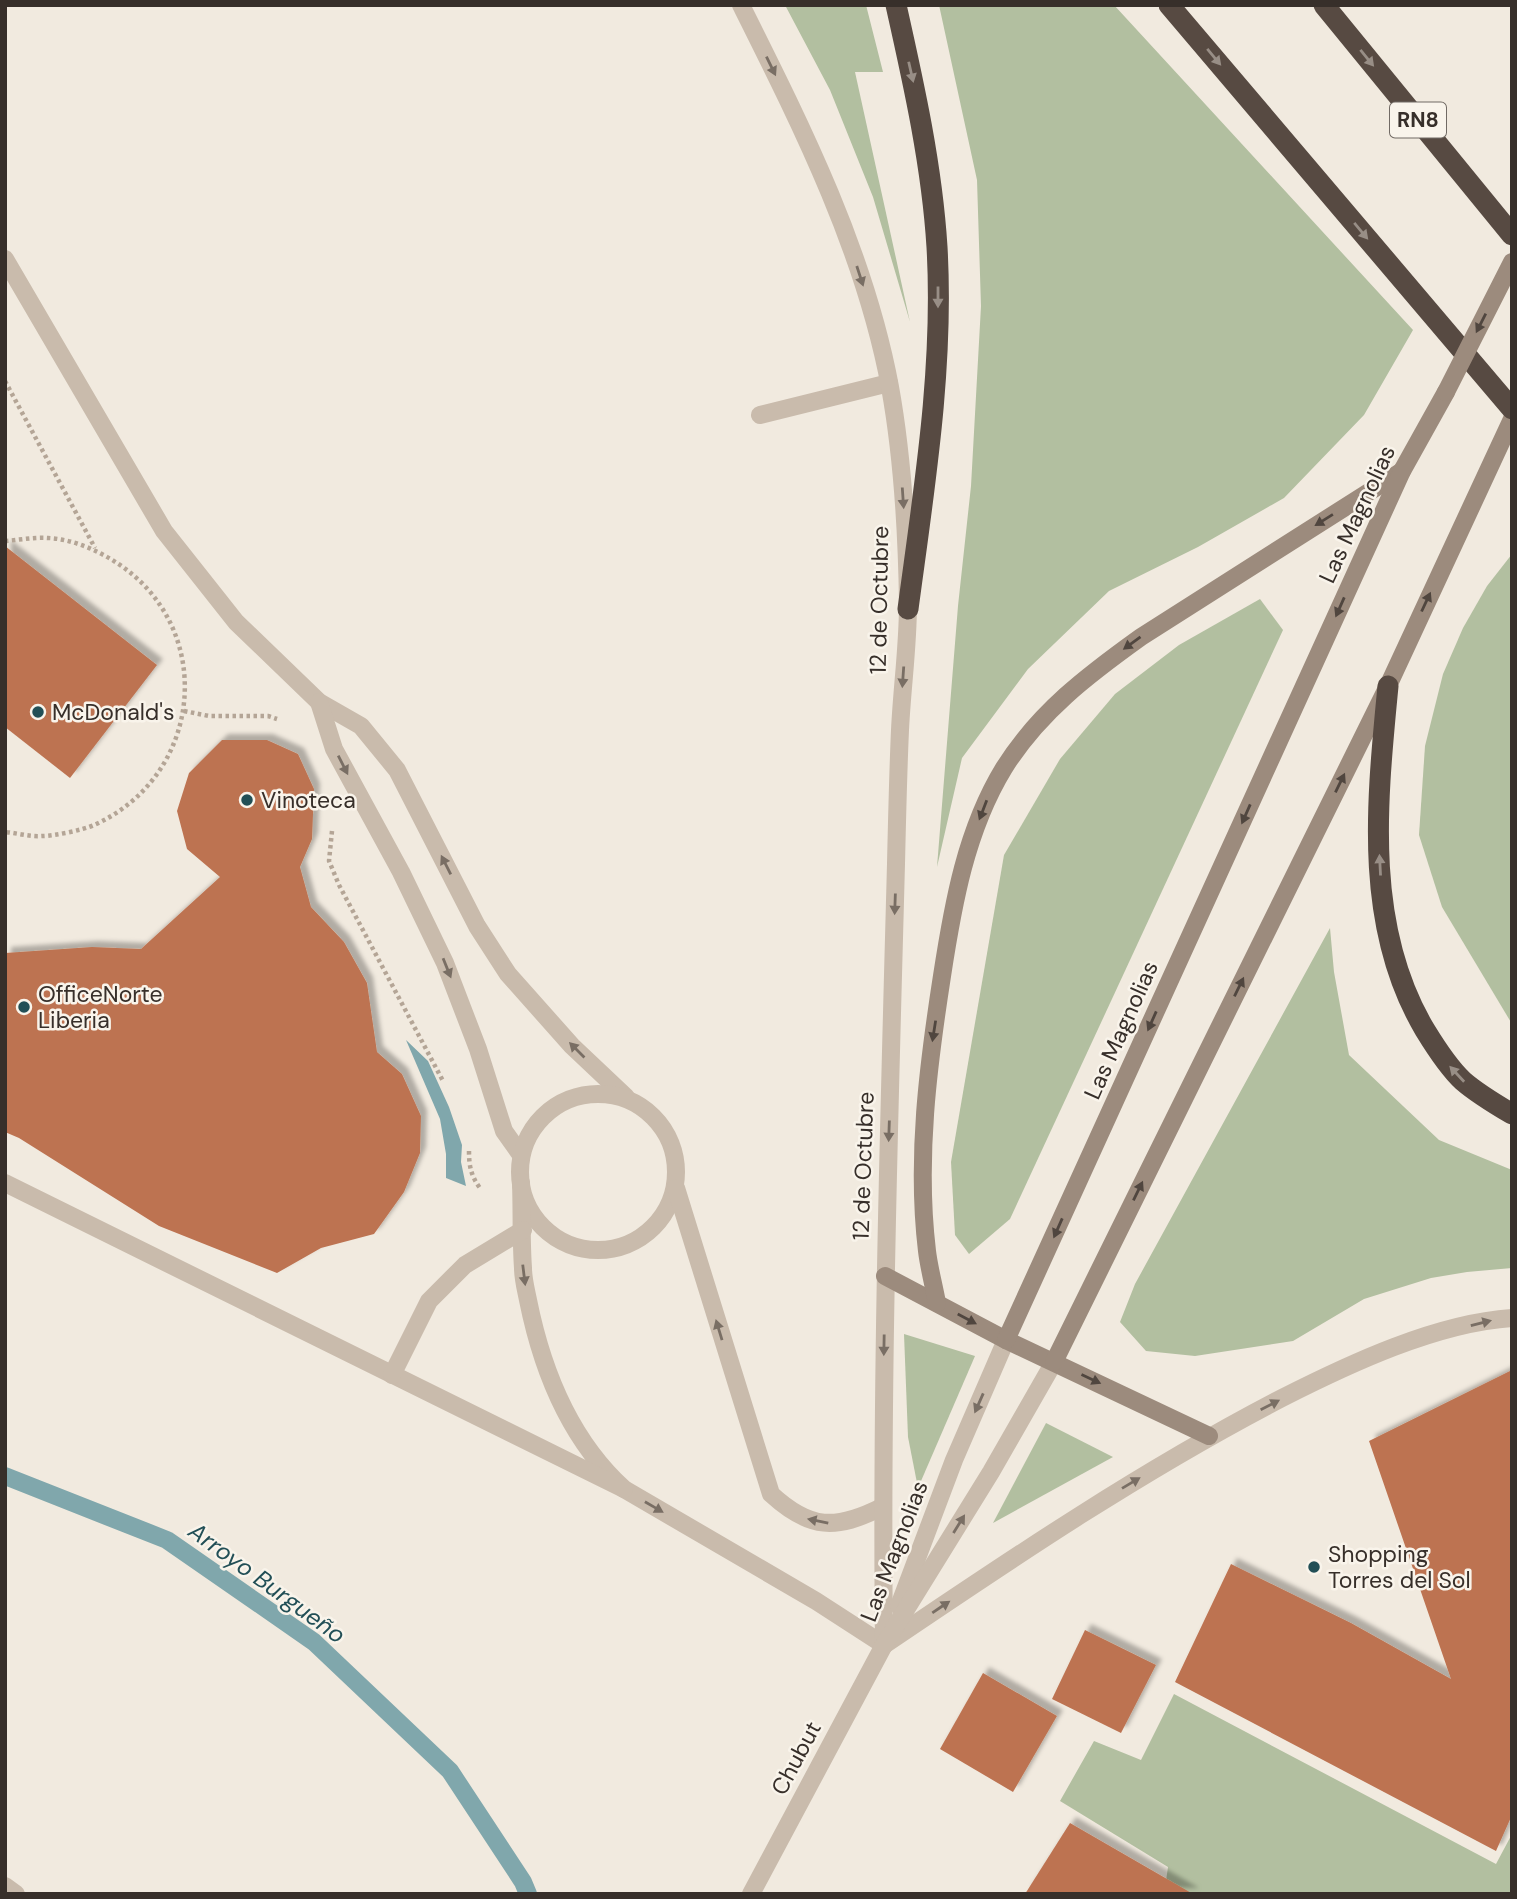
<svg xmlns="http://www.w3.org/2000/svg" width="1517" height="1899" font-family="'DM Sans',sans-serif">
<defs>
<filter id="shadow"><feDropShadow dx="6" dy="-6" stdDeviation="2" flood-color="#0004"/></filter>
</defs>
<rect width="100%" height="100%" fill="#f1eadf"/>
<g fill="#b2bfa0">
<path d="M 785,5 L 866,5 L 883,72 L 855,72 L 910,322 L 873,197 L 830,90 Z"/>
<path d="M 939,5 L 1114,5 L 1413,330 L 1364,415 L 1284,498 L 1198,547 L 1109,591 L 1028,669 L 962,758 L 937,867 L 958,606 L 971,486 L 981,306 L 977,180 Z"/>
<path d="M 1512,554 L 1512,1024 L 1442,907 L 1419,835 L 1425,746 L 1443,674 L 1463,628 L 1487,586 Z"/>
<path d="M 1260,599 L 1283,630 L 1010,1219 L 969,1254 L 955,1235 L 951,1162 L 1004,855 L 1060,759 L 1115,694 L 1179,645 Z"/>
<path d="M 1330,928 L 1334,972 L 1349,1055 L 1439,1140 L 1512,1170 L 1512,1268 L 1467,1272 L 1431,1278 L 1364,1299 L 1293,1341 L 1195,1356 L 1146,1351 L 1120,1322 L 1135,1284 Z"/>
<path d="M 904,1334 L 975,1356 L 918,1488 L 908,1437 Z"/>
<path d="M 1046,1423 L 1113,1457 L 993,1523 Z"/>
<path d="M 1174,1694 L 1496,1864 L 1512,1834 L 1512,1894 L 1174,1894 L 1165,1888 L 1168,1867 L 1060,1801 L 1094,1741 L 1141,1760 Z"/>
</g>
<path fill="#80a7ac" d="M 406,1040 L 428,1061 L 449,1107 L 462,1145 L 461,1162 L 466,1186 L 446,1178 L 446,1154 L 440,1119 Z"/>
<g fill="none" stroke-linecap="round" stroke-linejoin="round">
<path stroke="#80a7ac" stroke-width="18" d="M 5,1476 L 167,1540 L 314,1642 L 450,1771 L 523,1882 L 528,1894"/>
</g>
<g fill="#bd7351" filter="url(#shadow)">
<path d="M 5,546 L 157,665 L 70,778 L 5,727 Z"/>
<path d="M 222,740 L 267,740 L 298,754 L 314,789 L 312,839 L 300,867 L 311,907 L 344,942 L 367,983 L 377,1052 L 402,1074 L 421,1116 L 420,1153 L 404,1192 L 374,1234 L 321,1248 L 277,1273 L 159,1226 L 19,1138 L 5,1132 L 5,953 L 92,947 L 141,949 L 220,877 L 187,849 L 177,811 L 189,773 Z"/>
<path d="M 1512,1370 L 1512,1815 L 1496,1851 L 1175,1682 L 1231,1564 L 1351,1623 L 1451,1679 L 1369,1441 Z"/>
<path d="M 1085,1630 L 1156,1665 L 1121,1733 L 1052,1699 Z"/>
<path d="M 983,1673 L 1057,1716 L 1013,1792 L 940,1749 Z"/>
<path d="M 1070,1823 L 1193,1894 L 1025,1894 Z"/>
</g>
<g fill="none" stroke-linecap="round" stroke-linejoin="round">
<g stroke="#b4a596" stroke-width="4.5" stroke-dasharray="3.5 3.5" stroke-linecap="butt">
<path d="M 5,381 L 95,548"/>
<path d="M 5,541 C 19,540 34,537 48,538 C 72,539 97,550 117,563 C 217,628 204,776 94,825 C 83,830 54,836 42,836 C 30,837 17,833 5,832"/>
<path d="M 184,711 L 209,716 L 268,716 L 277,719"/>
<path d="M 332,831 L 329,861 L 339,885 L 443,1081"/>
<path d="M 469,1151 C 469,1166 471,1176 480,1188"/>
</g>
<g stroke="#c9bbac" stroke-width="18">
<path d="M 5,259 L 164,531 L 236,622 L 319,702 L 361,726 L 397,770 L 477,926 L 508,974 L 572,1046 L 626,1097"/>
<path d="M 760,415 L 889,383"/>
<path d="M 319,702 L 334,749 L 401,872 L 445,963 L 478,1049 L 504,1131 L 521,1155"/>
<circle cx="598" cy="1172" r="78"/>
<path d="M 521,1182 C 522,1211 521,1240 523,1268 C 523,1279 526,1290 528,1300 C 542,1370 570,1440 624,1489 L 816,1601 L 884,1645"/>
<path d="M 5,1183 L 624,1489"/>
<path d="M 676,1188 L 771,1494 C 810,1530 836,1530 882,1507"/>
<path d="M 392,1375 L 429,1301 L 465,1265 L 523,1230"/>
<path d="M 5,1886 L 16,1894"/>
</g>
<g stroke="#c9bbac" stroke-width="18">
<path d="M 741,5 C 802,127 865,252 890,387 C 903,459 907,532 908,604 C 908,646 902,688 900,730 C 898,775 897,820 896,864 C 889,1125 881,1385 884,1645"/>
<path d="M 899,1606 L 954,1460 L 1006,1340"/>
<path d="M 884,1645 C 1014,1557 1143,1470 1282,1398 C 1349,1364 1436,1323 1512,1318"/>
<path d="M 751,1894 L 884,1645 L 991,1472 L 1054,1362"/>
</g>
<g stroke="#9c8b7d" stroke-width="18">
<path d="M 885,1276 L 1006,1340 L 1209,1436"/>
<path d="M 937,1303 C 934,1286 929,1268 927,1251 C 916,1159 928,1066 942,976 C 953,904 966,830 1004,768 C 1039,712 1088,675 1141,637 L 1402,471"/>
<path d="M 1006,1340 L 1402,471 L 1446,392"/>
<path d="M 1054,1362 L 1388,686 L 1512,419"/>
</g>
<g stroke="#574a42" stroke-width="21">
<path d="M 896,5 C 914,85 932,166 937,247 C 944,368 924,489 908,609"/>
<path d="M 1169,5 L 1512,409"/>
<path d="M 1324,5 L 1512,235"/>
<path d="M 1388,686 C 1377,801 1363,926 1425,1030 C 1436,1048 1448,1067 1463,1081 C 1478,1094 1495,1104 1512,1114"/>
</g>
<path stroke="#9c8b7d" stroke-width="18" d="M 1446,392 L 1512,262"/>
</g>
<defs><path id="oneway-solid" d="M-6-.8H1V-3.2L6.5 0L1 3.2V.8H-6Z" transform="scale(1.75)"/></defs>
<g fill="#988e86">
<use href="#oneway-solid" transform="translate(1214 57) rotate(50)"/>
<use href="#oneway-solid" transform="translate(1367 58) rotate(51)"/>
<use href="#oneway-solid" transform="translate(911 72) rotate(77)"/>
<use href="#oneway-solid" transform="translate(1361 231) rotate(50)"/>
<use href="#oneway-solid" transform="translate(938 297) rotate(90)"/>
<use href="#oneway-solid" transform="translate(1380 865) rotate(-93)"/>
<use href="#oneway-solid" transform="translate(1457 1074) rotate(-133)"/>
</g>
<g fill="#796e64">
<use href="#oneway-solid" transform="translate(771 66) rotate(64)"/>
<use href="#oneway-solid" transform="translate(860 276) rotate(72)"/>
<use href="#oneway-solid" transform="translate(903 498) rotate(86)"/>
<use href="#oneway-solid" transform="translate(903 677) rotate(94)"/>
<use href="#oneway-solid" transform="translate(343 765) rotate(63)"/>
<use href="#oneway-solid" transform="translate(446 865) rotate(-117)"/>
<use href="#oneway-solid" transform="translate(895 904) rotate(92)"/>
<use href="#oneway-solid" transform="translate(447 968) rotate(68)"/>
<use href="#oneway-solid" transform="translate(577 1050) rotate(-135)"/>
<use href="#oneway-solid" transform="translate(889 1131) rotate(92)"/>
<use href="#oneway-solid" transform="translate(524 1275) rotate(83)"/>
<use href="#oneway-solid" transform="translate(1481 1323) rotate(-14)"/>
<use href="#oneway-solid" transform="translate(719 1330) rotate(-107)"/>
<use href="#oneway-solid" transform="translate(884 1345) rotate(91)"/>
<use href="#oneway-solid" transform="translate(979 1403) rotate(114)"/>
<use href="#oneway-solid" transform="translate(1270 1405) rotate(-27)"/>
<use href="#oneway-solid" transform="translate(1131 1483) rotate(-31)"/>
<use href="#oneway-solid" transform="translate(654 1507) rotate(30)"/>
<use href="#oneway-solid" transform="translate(818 1521) rotate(-168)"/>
<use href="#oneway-solid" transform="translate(959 1524) rotate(-58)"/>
<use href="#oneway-solid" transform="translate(941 1607) rotate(-34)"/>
</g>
<g fill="#50463f">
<use href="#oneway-solid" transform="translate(1481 323) rotate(117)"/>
<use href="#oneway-solid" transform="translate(1324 520) rotate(148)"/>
<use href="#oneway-solid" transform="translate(1426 602) rotate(-65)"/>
<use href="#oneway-solid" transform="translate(1340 607) rotate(114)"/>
<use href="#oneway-solid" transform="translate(1132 643) rotate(144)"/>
<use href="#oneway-solid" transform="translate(1340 783) rotate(-64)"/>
<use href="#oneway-solid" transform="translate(983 810) rotate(111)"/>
<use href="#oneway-solid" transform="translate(1246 814) rotate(114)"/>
<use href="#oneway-solid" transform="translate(1239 987) rotate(-64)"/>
<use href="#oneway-solid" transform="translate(1152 1021) rotate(114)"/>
<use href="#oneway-solid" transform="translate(934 1031) rotate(99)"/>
<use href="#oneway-solid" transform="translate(1138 1191) rotate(-64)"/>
<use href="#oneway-solid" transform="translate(1058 1228) rotate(114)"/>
<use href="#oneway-solid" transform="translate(967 1319) rotate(28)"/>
<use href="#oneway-solid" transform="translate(1091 1379) rotate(25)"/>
</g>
<g fill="#224f56" stroke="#f9f4eb" stroke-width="2.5">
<circle cx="38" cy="712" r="7"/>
<circle cx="247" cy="800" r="7"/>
<circle cx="24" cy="1007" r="7"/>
<circle cx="1314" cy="1567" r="7"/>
</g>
<g text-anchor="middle" stroke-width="5" stroke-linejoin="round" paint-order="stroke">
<rect fill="#f9f4eb" stroke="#716a64" stroke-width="2" x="1390" y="102.5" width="56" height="35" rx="5"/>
<g font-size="21" font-weight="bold" fill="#372f2a">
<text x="1418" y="127">RN8</text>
</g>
<g font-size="23" fill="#372f2a" stroke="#f9f4eb">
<text transform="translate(1357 514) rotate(-65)" y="8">Las Magnolias</text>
<text transform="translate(879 600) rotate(-89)" y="8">12 de Octubre</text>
<text transform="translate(1121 1030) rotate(-66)" y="8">Las Magnolias</text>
<text transform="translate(863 1166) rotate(-88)" y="8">12 de Octubre</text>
<text transform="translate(894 1551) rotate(-69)" y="8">Las Magnolias</text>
<text transform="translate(796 1758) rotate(-62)" y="8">Chubut</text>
</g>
<g font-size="23" fill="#372f2a" stroke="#f9f4eb" text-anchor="start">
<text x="52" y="720">McDonald's</text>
<text x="261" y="808">Vinoteca</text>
<text x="38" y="1002">OfficeNorte<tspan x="38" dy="26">Liberia</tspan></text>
<text x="1328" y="1562">Shopping<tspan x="1328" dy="26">Torres del Sol</tspan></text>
</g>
<g font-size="24" font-style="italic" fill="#224f56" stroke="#f9f4eb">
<text transform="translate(267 1583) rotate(36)" y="8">Arroyo Burgueño</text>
</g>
</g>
<rect width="1517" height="1899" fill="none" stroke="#372f2a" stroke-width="14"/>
</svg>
